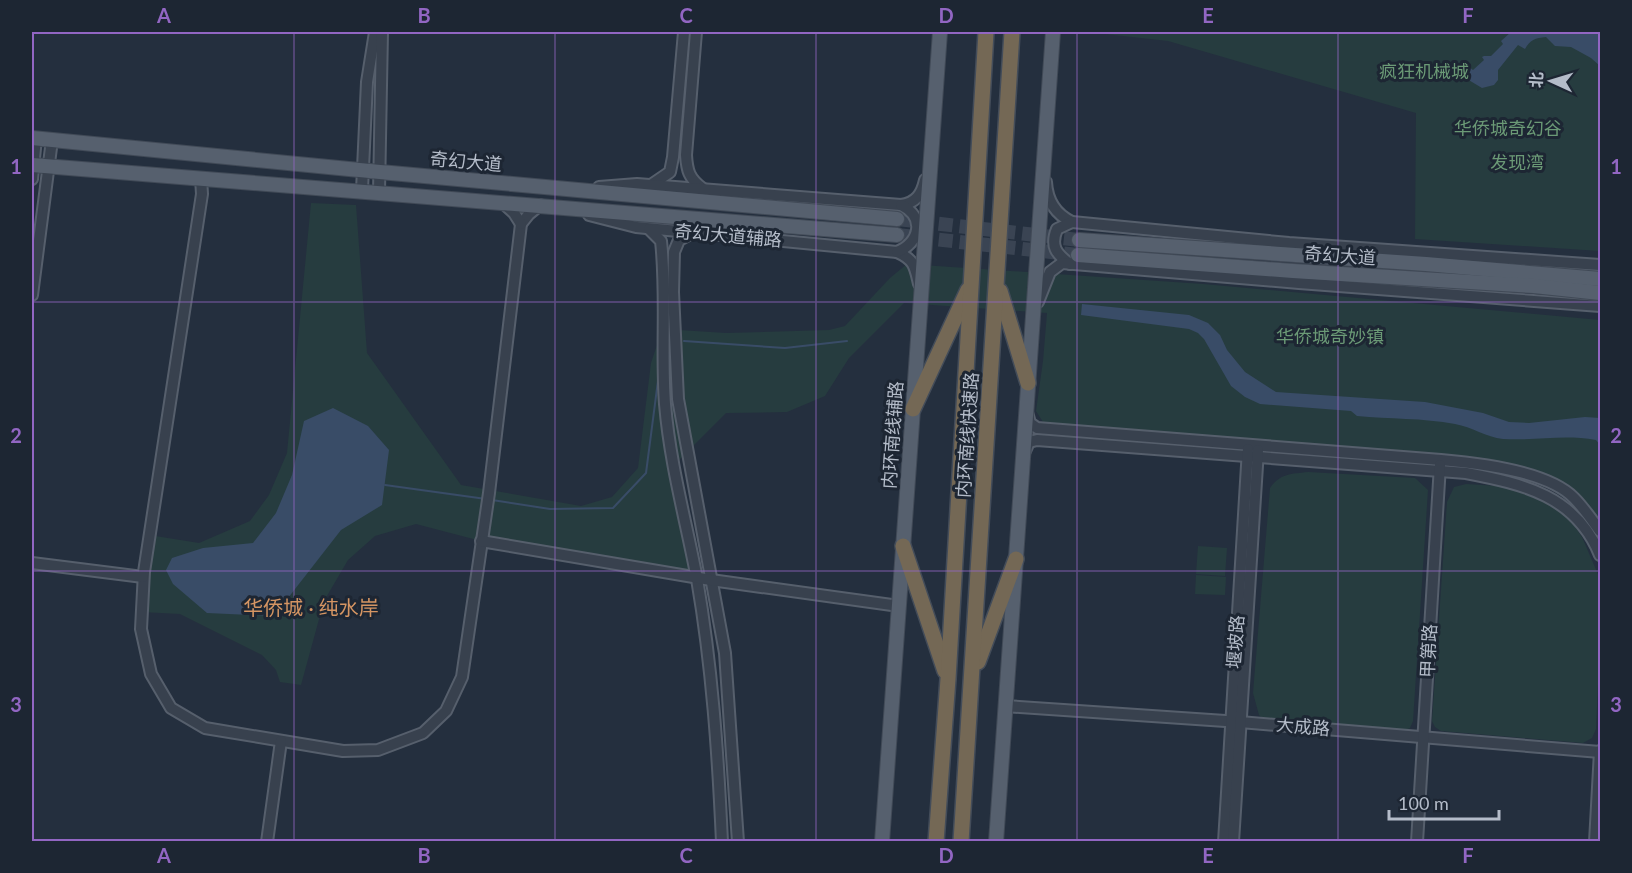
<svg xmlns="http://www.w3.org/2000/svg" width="1632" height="873" font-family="Lato,'Noto Sans SC',sans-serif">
<rect width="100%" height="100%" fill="#242f3e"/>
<g fill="#263c3f">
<path d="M 1087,32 L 1600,32 L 1600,251 L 1415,239 L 1416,113 L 1168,41 Z"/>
<path d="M 311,203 L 356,205 L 367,353 L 461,485 L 581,506 L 612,497 L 638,468 L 651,363 L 659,339 L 679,330 L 726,333 L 829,330 L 845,326 L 890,278 L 907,264 L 1203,284 L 1600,320 L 1600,531 L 1573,496 L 1522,472 L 1249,443 L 1246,439 L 1049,426 L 1043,422 L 1036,411 L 1043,361 L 1047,313 L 904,303 L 849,358 L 825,396 L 787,412 L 726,413 L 673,466 L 697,577 L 481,541 L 416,524 L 375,536 L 348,560 L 324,601 L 301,685 L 280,682 L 276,670 L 262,655 L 180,614 L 142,612 L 149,535 L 199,543 L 250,521 L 269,495 L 287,453 Z"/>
<path d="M 1308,472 L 1415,478 L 1428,490 L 1413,721 L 1410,728 L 1402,732 L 1262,718 L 1259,715 L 1253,693 L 1270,488 C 1281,473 1291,474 1308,472 Z"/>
<path d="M 1466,484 L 1499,486 L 1517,490 L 1563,509 L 1582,537 L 1600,579 L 1600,640 L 1596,729 L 1592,738 L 1583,743 L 1441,731 L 1435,727 L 1432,721 L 1447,502 L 1454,487 Z"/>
<path d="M 1198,546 L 1227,548 L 1225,576 L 1196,574 Z"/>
<path d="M 1196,575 L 1226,577 L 1225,595 L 1195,594 Z"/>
</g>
<g fill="#394c67">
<path d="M 1511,32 L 1600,32 L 1600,66 L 1591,58 L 1571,47 L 1555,46 L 1546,37 C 1535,38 1530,40 1525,49 L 1518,45 L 1498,70 L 1498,80 L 1494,85 L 1482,88 L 1467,79 L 1466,70 L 1469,67 L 1473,70 L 1484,60 L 1482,57 L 1484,56 L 1491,56 L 1503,44 L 1501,41 Z"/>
<path d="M 1082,304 L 1189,315 L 1208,323 L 1220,335 L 1227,350 L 1245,372 L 1276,392 L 1425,402 L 1483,413 L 1509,422 L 1529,423 L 1585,417 L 1600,418 L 1600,445 L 1596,440 C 1563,434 1536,441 1503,439 C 1486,437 1472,427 1455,424 C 1423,418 1389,419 1357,416 L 1351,411 L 1260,404 L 1245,397 L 1231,386 L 1204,339 L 1198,333 L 1189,329 L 1081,315 Z"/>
<path d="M 333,408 L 368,426 L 389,450 L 382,505 L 341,530 L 274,616 L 207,613 L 173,584 L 166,570 L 172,558 L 203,548 L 253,543 L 276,513 L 292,475 L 304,421 Z"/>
</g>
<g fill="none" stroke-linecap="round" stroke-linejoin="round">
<g stroke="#394c67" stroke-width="2">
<path d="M 684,341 L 785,348 L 847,341"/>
<path d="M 385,485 L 486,499"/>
<path d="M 492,500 L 550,509 L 613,508 L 646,473 L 659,373"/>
</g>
<g stroke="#3a4453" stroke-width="14" stroke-dasharray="14 7" stroke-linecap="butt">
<path d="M 897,219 L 1079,240"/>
<path d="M 897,235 L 1078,255"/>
</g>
<defs>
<g id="minor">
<path d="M 696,32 L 686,155 C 687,171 689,178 702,188"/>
<path d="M 201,178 L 202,194 L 144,572 L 141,629 L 151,674 L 171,708 L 205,728 L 343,751 L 378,750 L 423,733 L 446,711 L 462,677 L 489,493 L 521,224 L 529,214 L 540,205"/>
<path d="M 32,179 L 36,138"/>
<path d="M 1046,182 C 1047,200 1055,214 1072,222 L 1289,243 L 1600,265"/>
<path d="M 651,185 L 670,172 L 673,157 L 684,32"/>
<path d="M 599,187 L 637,184 L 901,205 C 916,203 922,194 925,180"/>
<path d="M 362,190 L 367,82 L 375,32"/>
<path d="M 379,192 L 382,32"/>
<path d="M 503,203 L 514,213 L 521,224"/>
<path d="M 589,215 L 636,227 L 897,252 C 915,260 915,267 919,284"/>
<path d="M 649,229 L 661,241 C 667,295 661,350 665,404 C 670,464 686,521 697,579 C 712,666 718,753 722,842"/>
<path d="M 692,233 L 679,240 L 674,252 L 673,292 L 678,399 L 725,653 L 738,842"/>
<path d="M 897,252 C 920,243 926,217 901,205"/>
<path d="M 1070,264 C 1056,254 1050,246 1057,229 L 1072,222"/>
<path d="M 32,295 L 52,140"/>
<path d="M 1038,302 L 1050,272 L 1062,263 L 1299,283 L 1600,306"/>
<path d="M 1027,412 L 1030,423 L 1037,428 L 1441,460 C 1477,463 1548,471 1574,498 C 1584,508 1592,520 1600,531"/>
<path d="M 1024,453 L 1029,442 L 1037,440 L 1466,473 C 1524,484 1576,496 1600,555"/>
<path d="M 481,541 L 711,580 L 899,606"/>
<path d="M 32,563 L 143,577"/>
<path d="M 1005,706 L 1240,722 L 1600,752"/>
<path d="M 267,842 L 281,741"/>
<path d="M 1224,842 L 1248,449"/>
<path d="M 1233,842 L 1258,450"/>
<path d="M 1417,842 L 1440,465"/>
<path d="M 1595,842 L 1600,751"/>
</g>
<g id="major">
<path d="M 32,138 L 380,172 L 897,219"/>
<path d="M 32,165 L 897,235"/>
<path d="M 1079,240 L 1426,264 L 1600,279"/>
<path d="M 1078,255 L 1293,271 L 1534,286 L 1600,293"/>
<path d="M 882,842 L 940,32"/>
<path d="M 996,842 L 1053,32"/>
</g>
<g id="highway">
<path d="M 1000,291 L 1028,383"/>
<path d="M 913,409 L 968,290"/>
<path d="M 903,546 L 945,671"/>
<path d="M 978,662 L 1016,559"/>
<path d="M 936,842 L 948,679 L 986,32"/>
<path d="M 961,842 L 1012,32"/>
</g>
</defs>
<use href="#minor" stroke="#565f6c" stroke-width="14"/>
<use href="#major" stroke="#414a57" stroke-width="16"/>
<use href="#highway" stroke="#434c59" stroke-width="18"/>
<use href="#minor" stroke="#38414e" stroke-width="10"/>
<use href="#major" stroke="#56606e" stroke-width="14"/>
<use href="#highway" stroke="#746855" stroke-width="15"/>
</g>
<path fill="none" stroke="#9266c3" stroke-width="1.5" stroke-opacity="0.55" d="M 294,32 L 294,842M 555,32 L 555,842M 816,32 L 816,842M 1077,32 L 1077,842M 1338,32 L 1338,842M 32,302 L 1600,302M 32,571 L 1600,571"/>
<g text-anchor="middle" stroke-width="6" stroke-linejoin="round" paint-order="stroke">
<g font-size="18" fill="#6b9a76" stroke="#1d2633">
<text x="1424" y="78">疯狂机械城</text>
<text x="1508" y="135">华侨城奇幻谷</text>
<text x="1517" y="169">发现湾</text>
<text x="1330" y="343">华侨城奇妙镇</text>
</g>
<g font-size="18" fill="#b4bcc9" stroke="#1d2633">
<text transform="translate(466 162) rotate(5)" y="6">奇幻大道</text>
<text transform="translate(728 236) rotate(5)" y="6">奇幻大道辅路</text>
<text transform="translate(1340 256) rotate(4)" y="6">奇幻大道</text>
<text transform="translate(893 435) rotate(-86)" y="6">内环南线辅路</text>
<text transform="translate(968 435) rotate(-86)" y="6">内环南线快速路</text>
<text transform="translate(1236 642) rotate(-86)" y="6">堰坡路</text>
<text transform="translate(1429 651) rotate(-87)" y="6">甲第路</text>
<text transform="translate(1303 727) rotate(5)" y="6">大成路</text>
</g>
<g font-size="20" fill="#d59563" stroke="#1d2633">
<text x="311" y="615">华侨城 · 纯水岸</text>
</g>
</g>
<rect width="1632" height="873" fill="none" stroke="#1d2633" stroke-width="66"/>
<g transform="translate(1551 81) rotate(274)" stroke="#1d2633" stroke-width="4.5" paint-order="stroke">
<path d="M0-4.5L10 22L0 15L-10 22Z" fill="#b4bcc9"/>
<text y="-9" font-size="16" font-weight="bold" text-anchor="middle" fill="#b4bcc9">北</text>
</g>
<path d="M1389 810v9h110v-9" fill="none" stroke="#b4bcc9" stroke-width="3"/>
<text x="1398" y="810" font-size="18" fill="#b4bcc9" stroke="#1d2633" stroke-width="4.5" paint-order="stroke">100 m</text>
<rect x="33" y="33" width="1566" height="807" fill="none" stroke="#9266c3" stroke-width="2"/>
<g font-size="20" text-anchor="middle" font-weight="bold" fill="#9266c3">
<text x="164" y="23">A</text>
<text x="424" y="23">B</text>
<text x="686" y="23">C</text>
<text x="946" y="23">D</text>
<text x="1208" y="23">E</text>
<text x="1468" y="23">F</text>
<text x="16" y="174">1</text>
<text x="1616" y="174">1</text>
<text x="16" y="443">2</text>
<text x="1616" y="443">2</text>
<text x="16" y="712">3</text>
<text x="1616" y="712">3</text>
<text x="164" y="863">A</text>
<text x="424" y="863">B</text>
<text x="686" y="863">C</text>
<text x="946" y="863">D</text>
<text x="1208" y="863">E</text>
<text x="1468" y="863">F</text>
</g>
</svg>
